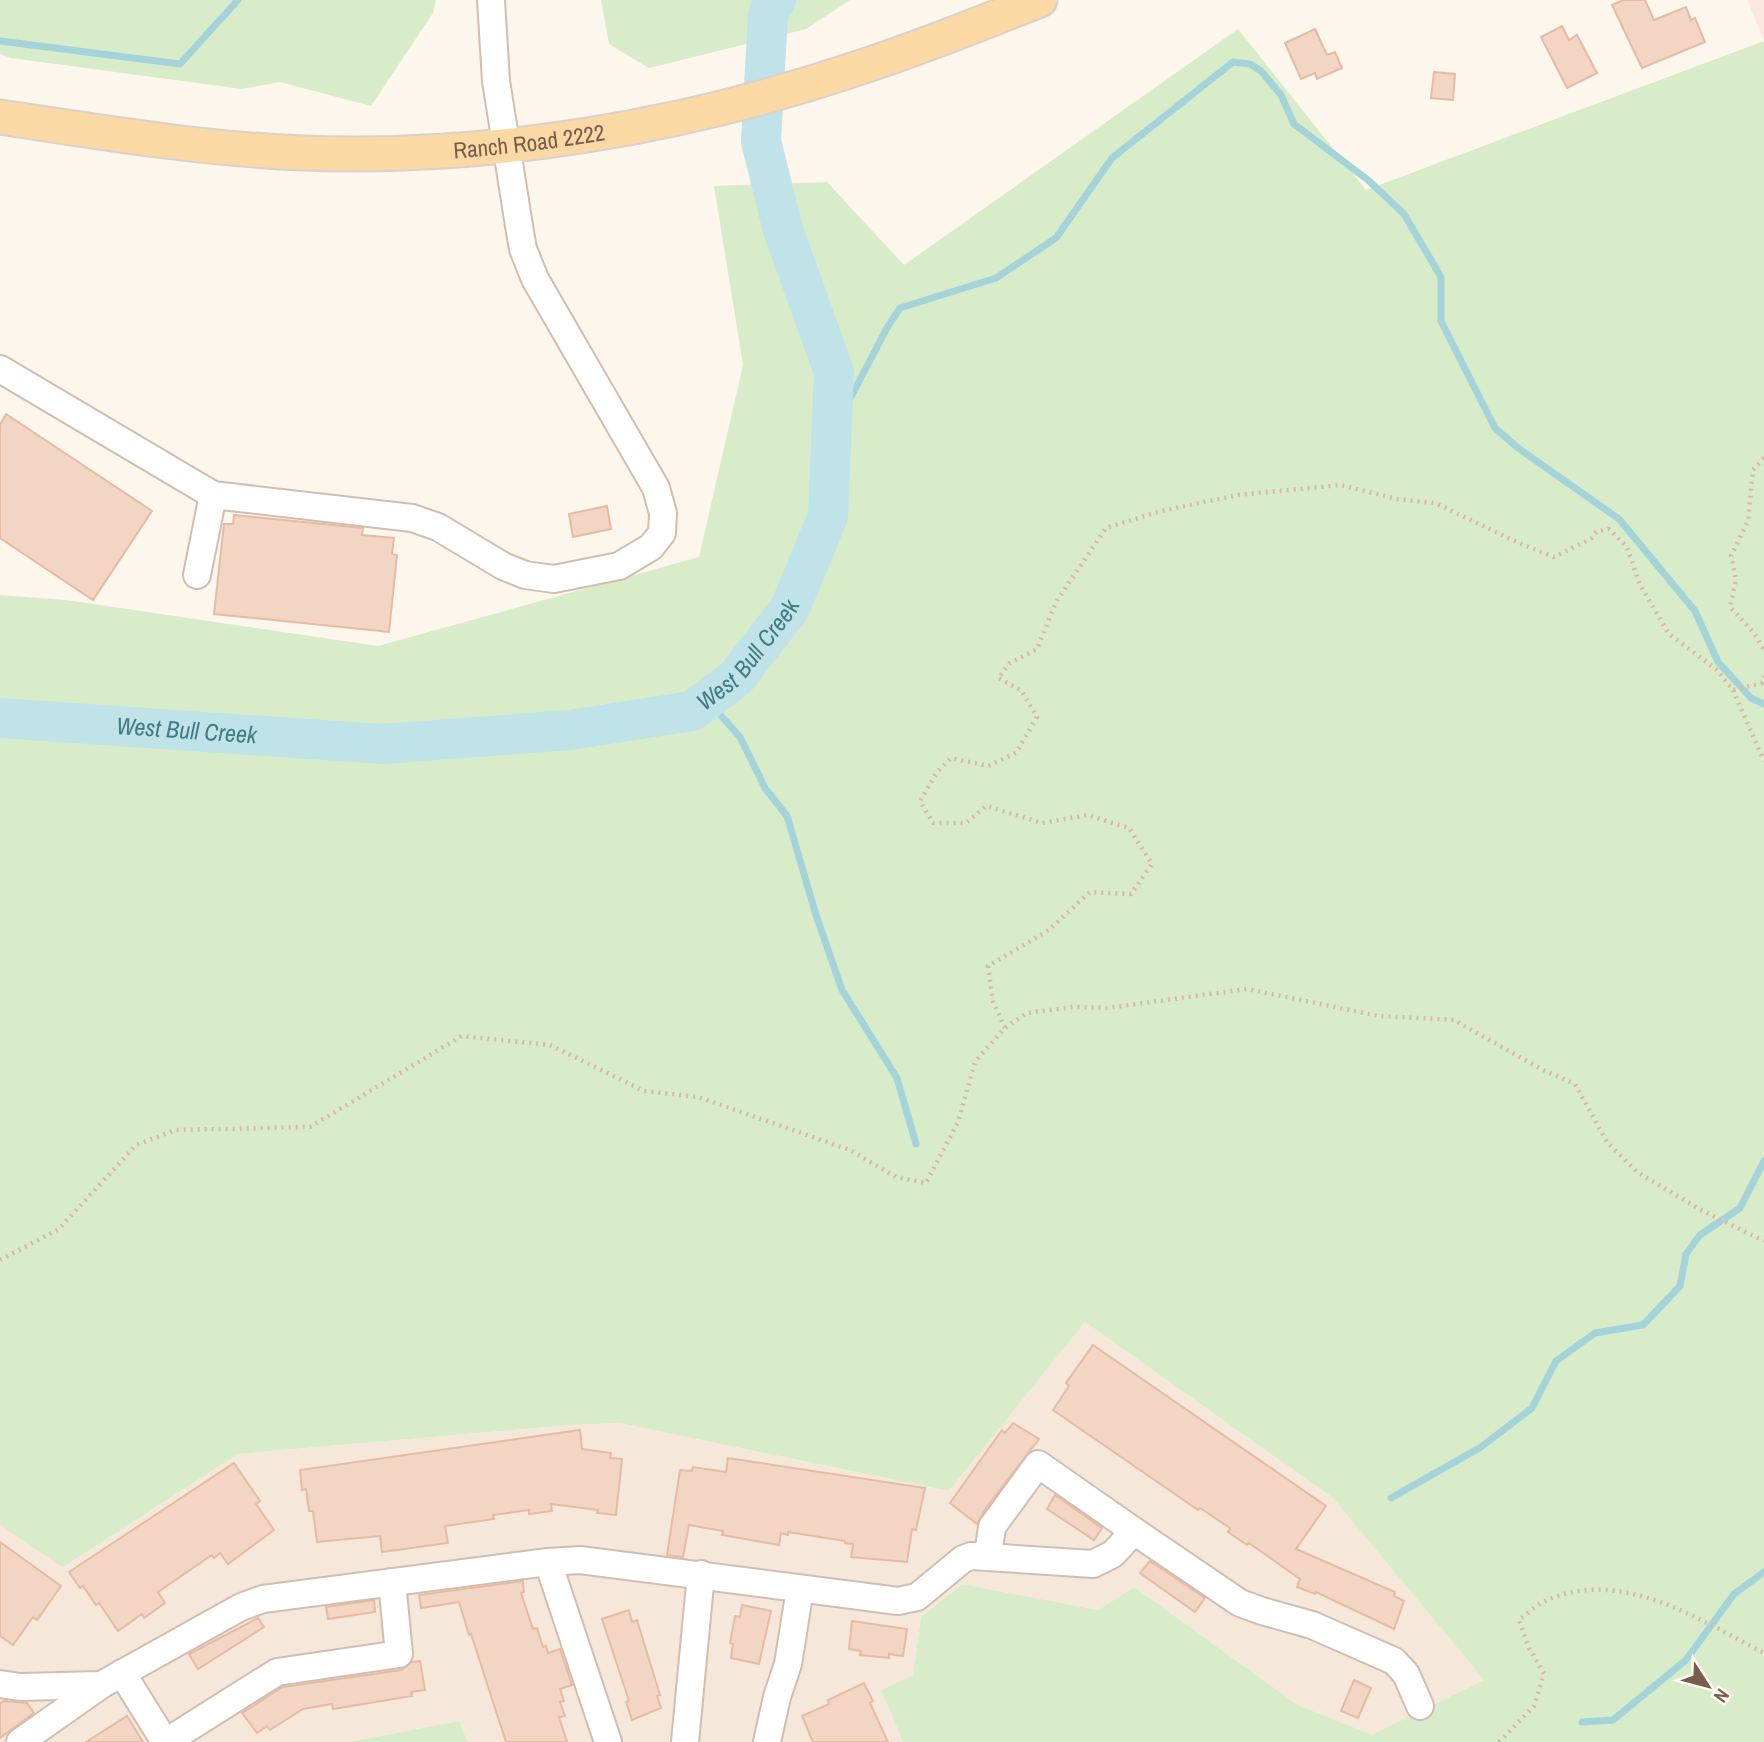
<svg xmlns="http://www.w3.org/2000/svg" width="1764" height="1742" font-family="'Archivo Narrow',sans-serif">
<rect width="100%" height="100%" fill="#fdf6ec"/>
<path fill="#f5e8da" d="M 1085,1322 L 1333,1498 L 1484,1680 L 1372,1736 L 1298,1705 L 1134,1587 L 1098,1610 L 962,1584 L 921,1617 L 913,1675 L 881,1690 L 903,1742 L 468,1742 L 459,1721 L 349,1742 L 0,1742 L 0,1525 L 64,1566 L 238,1454 L 570,1425 L 619,1423 L 949,1491 Z"/>
<path fill="#fde8e0" d="M 1747,0 L 1764,0 L 1764,40 Z"/>
<g fill="#d8ecc9">
<path d="M 0,0 L 436,0 L 433,13 L 371,106 L 280,82 L 242,89 L 11,58 L 0,54 Z"/>
<path d="M 601,0 L 850,0 L 806,29 L 649,68 L 609,44 Z"/>
<path d="M 1238,29 L 1366,190 L 1764,41 L 1764,1742 L 903,1742 L 881,1690 L 913,1675 L 921,1617 L 962,1584 L 1098,1610 L 1134,1587 L 1298,1705 L 1372,1735 L 1484,1680 L 1333,1498 L 1085,1322 L 949,1491 L 619,1423 L 570,1425 L 238,1454 L 63,1567 L 0,1525 L 0,595 L 66,600 L 378,646 L 699,557 L 743,365 L 714,186 L 827,182 L 904,265 Z"/>
<path d="M 459,1721 L 468,1742 L 349,1742 Z"/>
</g>
<g fill="none" stroke-linecap="round" stroke-linejoin="round">
<g stroke="#a5d3da" stroke-width="7">
<path d="M 0,41 L 180,64 L 238,0"/>
<path d="M 831,435 L 888,326 L 900,308 L 996,278 L 1056,238 L 1112,158 L 1233,62 L 1250,64 L 1261,71 L 1281,95 L 1294,124 L 1368,180 L 1404,214 L 1441,277 L 1441,321 L 1495,428 L 1518,448 L 1619,519 L 1695,611 L 1718,662 L 1751,698 L 1764,704"/>
<path d="M 707,700 L 740,737 L 765,788 L 787,816 L 816,915 L 842,990 L 897,1078 L 916,1144"/>
<path d="M 1391,1498 L 1481,1447 L 1532,1408 L 1556,1361 L 1595,1333 L 1643,1325 L 1680,1286 L 1686,1254 L 1700,1235 L 1740,1208 L 1764,1161"/>
<path d="M 1582,1722 L 1613,1720 L 1686,1660 L 1734,1594 L 1764,1572"/>
</g>
<path stroke="#bfe3e8" stroke-width="40" id="s1" d="M 0,718 L 382,744 L 570,730 L 692,711 L 736,678 L 790,608 L 828,516 L 834,372 L 783,230 L 761,141 L 768,14 L 776,0"/>
</g>
<g fill="#f3d5c3" stroke="#e6bba3" stroke-width="2">
<path d="M 1623,0 L 1645,0 L 1654,20 L 1686,7 L 1691,20 L 1695,18 L 1705,42 L 1642,68 L 1612,5 Z"/>
<path d="M 1562,26 L 1569,40 L 1577,35 L 1597,73 L 1567,88 L 1541,37 Z"/>
<path d="M 1315,29 L 1327,55 L 1335,52 L 1342,68 L 1317,79 L 1315,73 L 1301,79 L 1285,43 Z"/>
<path d="M 1434,72 L 1455,74 L 1453,100 L 1431,98 Z"/>
<path d="M 6,414 L 152,511 L 93,600 L 0,538 L 0,425 Z"/>
<path d="M 607,506 L 611,529 L 573,537 L 569,514 Z"/>
<path d="M 234,515 L 363,528 L 362,535 L 394,538 L 392,554 L 397,555 L 389,632 L 214,614 L 224,524 L 233,524 Z"/>
<path d="M 1093,1345 L 1326,1506 L 1296,1549 L 1395,1592 L 1394,1596 L 1404,1601 L 1394,1629 L 1316,1592 L 1315,1594 L 1297,1587 L 1300,1579 L 1249,1543 L 1247,1545 L 1228,1532 L 1230,1528 L 1200,1508 L 1198,1510 L 1053,1410 L 1069,1386 L 1066,1383 Z"/>
<path d="M 1013,1423 L 1039,1439 L 986,1508 L 977,1524 L 950,1503 L 1002,1430 L 1005,1433 Z"/>
<path d="M 580,1430 L 582,1449 L 611,1453 L 610,1458 L 622,1459 L 616,1515 L 597,1513 L 598,1510 L 551,1504 L 552,1511 L 529,1514 L 529,1510 L 493,1515 L 494,1519 L 445,1526 L 448,1543 L 382,1552 L 380,1536 L 317,1542 L 313,1511 L 309,1511 L 306,1489 L 302,1490 L 300,1470 Z"/>
<path d="M 728,1458 L 925,1488 L 916,1530 L 912,1529 L 907,1562 L 851,1557 L 853,1544 L 845,1543 L 845,1541 L 788,1532 L 788,1535 L 781,1533 L 779,1545 L 722,1535 L 723,1531 L 689,1525 L 683,1557 L 667,1555 L 680,1470 L 692,1471 L 693,1467 L 726,1472 Z"/>
<path d="M 234,1463 L 260,1501 L 256,1504 L 274,1530 L 228,1564 L 220,1553 L 214,1558 L 212,1555 L 158,1592 L 165,1603 L 144,1618 L 142,1614 L 118,1631 L 99,1603 L 96,1605 L 83,1586 L 80,1588 L 69,1572 Z"/>
<path d="M 1055,1495 L 1102,1528 L 1094,1540 L 1047,1509 Z"/>
<path d="M 0,1542 L 61,1586 L 37,1620 L 33,1617 L 13,1645 L 0,1636 Z"/>
<path d="M 1150,1561 L 1205,1598 L 1195,1612 L 1140,1573 Z"/>
<path d="M 523,1581 L 524,1592 L 521,1593 L 533,1629 L 537,1628 L 543,1647 L 546,1646 L 548,1653 L 560,1649 L 572,1685 L 560,1689 L 564,1701 L 560,1702 L 565,1716 L 559,1717 L 567,1742 L 506,1742 L 471,1634 L 469,1635 L 459,1602 L 421,1608 L 419,1595 Z"/>
<path d="M 374,1600 L 375,1612 L 328,1619 L 326,1607 Z"/>
<path d="M 742,1605 L 771,1611 L 759,1664 L 731,1658 L 733,1644 L 730,1643 L 735,1616 L 740,1617 Z"/>
<path d="M 629,1610 L 632,1622 L 637,1620 L 660,1695 L 657,1696 L 661,1708 L 632,1720 L 626,1702 L 629,1701 L 602,1619 Z"/>
<path d="M 258,1618 L 264,1627 L 198,1669 L 189,1654 Z"/>
<path d="M 852,1621 L 907,1629 L 903,1656 L 889,1654 L 889,1658 L 860,1655 L 861,1651 L 849,1649 Z"/>
<path d="M 420,1661 L 425,1690 L 411,1692 L 412,1696 L 333,1709 L 332,1704 L 303,1709 L 270,1730 L 267,1726 L 257,1733 L 242,1713 L 283,1687 L 401,1670 L 412,1662 Z"/>
<path d="M 1354,1680 L 1371,1688 L 1358,1718 L 1341,1711 Z"/>
<path d="M 864,1683 L 873,1701 L 870,1703 L 888,1742 L 813,1742 L 802,1716 L 829,1704 L 828,1700 Z"/>
<path d="M 4,1701 L 27,1703 L 34,1713 L 0,1738 L 0,1703 Z"/>
<path d="M 127,1716 L 143,1742 L 86,1742 Z"/>
</g>
<g fill="none" stroke-linecap="round" stroke-linejoin="round">
<defs>
<g id="minor">
<path d="M 0,369 L 213,495 L 412,518 L 438,527 L 503,566 L 525,575 L 554,579 L 619,566 L 651,547 L 662,533 L 663,513 L 656,488 L 535,279 L 523,249 L 520,232 L 496,81 L 491,0"/>
<path d="M 197,575 L 213,495"/>
<path d="M 988,1555 L 992,1527 L 1038,1464 L 1134,1531"/>
<path d="M 548,1562 L 608,1742"/>
<path d="M 122,1673 L 165,1742"/>
<path d="M 0,1684 L 20,1687 L 101,1685 L 241,1607 L 263,1599 L 548,1562 L 580,1560 L 898,1601 L 917,1597 L 963,1559 L 971,1556 L 1093,1564 L 1113,1554 L 1134,1531 L 1240,1603 L 1262,1611 L 1312,1625 L 1394,1661 L 1406,1674 L 1420,1706"/>
<path d="M 20,1742 L 101,1685"/>
<path d="M 166,1742 L 277,1672 L 399,1654 L 392,1582"/>
<path d="M 685,1742 L 701,1574"/>
<path d="M 767,1742 L 777,1697 L 788,1664 L 800,1589"/>
</g>
<g id="major">
<path id="s2" d="M 0,117 C 100,132 201,149 303,153 C 488,160 680,128 855,69 C 918,49 979,24 1040,0"/>
</g>
</defs>
<use href="#minor" stroke="#d1beb0" stroke-width="30"/>
<use href="#major" stroke="#dad1cd" stroke-width="37"/>
<g stroke="#d9b8a5" stroke-width="4.5" stroke-dasharray="2 5" stroke-linecap="butt">
<path d="M 1764,458 L 1753,470 L 1748,521 L 1731,556 L 1736,579 L 1730,607 L 1754,633 L 1764,650"/>
<path d="M 1733,690 L 1764,761"/>
<path d="M 1005,1028 L 993,1002 L 988,966 L 1049,930 L 1090,892 L 1131,894 L 1152,864 L 1129,828 L 1088,815 L 1042,823 L 986,806 L 966,823 L 933,823 L 920,801 L 937,772 L 951,758 L 988,766 L 1016,753 L 1037,717 L 1021,690 L 998,678 L 1010,663 L 1037,649 L 1056,602 L 1106,528 L 1161,511 L 1238,495 L 1340,485 L 1397,499 L 1435,503 L 1519,543 L 1554,557 L 1592,538 L 1596,532 L 1609,529 L 1627,547 L 1640,585 L 1669,634 L 1716,669 L 1733,690 L 1762,683 L 1764,676"/>
<path d="M 0,1260 L 59,1229 L 136,1145 L 176,1130 L 310,1127 L 462,1036 L 550,1045 L 644,1091 L 698,1097 L 850,1150 L 896,1177 L 926,1183 L 958,1122 L 975,1062 L 1005,1028 L 1027,1013 L 1073,1007 L 1107,1008 L 1247,989 L 1379,1016 L 1454,1020 L 1541,1069 L 1575,1084 L 1607,1142 L 1637,1172 L 1699,1209 L 1764,1241"/>
<path d="M 1499,1742 L 1534,1706 L 1544,1674 L 1529,1648 L 1519,1620 C 1527,1614 1536,1605 1545,1601 C 1620,1566 1700,1620 1764,1653"/>
</g>
<use href="#minor" stroke="#fff" stroke-width="26"/>
<use href="#major" stroke="#fbd9a5" stroke-width="33"/>
</g>
<g text-anchor="middle" stroke-width="5" stroke-linejoin="round" paint-order="stroke">
<g font-size="23" fill="#7a5c4d" stroke="#fffaf3">
<text dy="8" stroke="none"><textPath href="#s2" startOffset="532">Ranch Road 2222</textPath></text>
</g>
<g font-size="24" font-style="italic" fill="#437c86" stroke="#fffaf3">
<text dy="8" stroke="none"><textPath href="#s1" startOffset="775">West Bull Creek</textPath></text>
<text dy="8" stroke="none"><textPath href="#s1" startOffset="187">West Bull Creek</textPath></text>
</g>
</g>
<g transform="translate(1708 1686) rotate(126)" stroke="#fffaf3" stroke-width="5" paint-order="stroke">
<path d="M0-5L12 26L0 18L-12 26Z" fill="#7a5c4d"/>
<text y="-10" font-size="19" font-weight="bold" text-anchor="middle" fill="#7a5c4d">N</text>
</g>
</svg>
